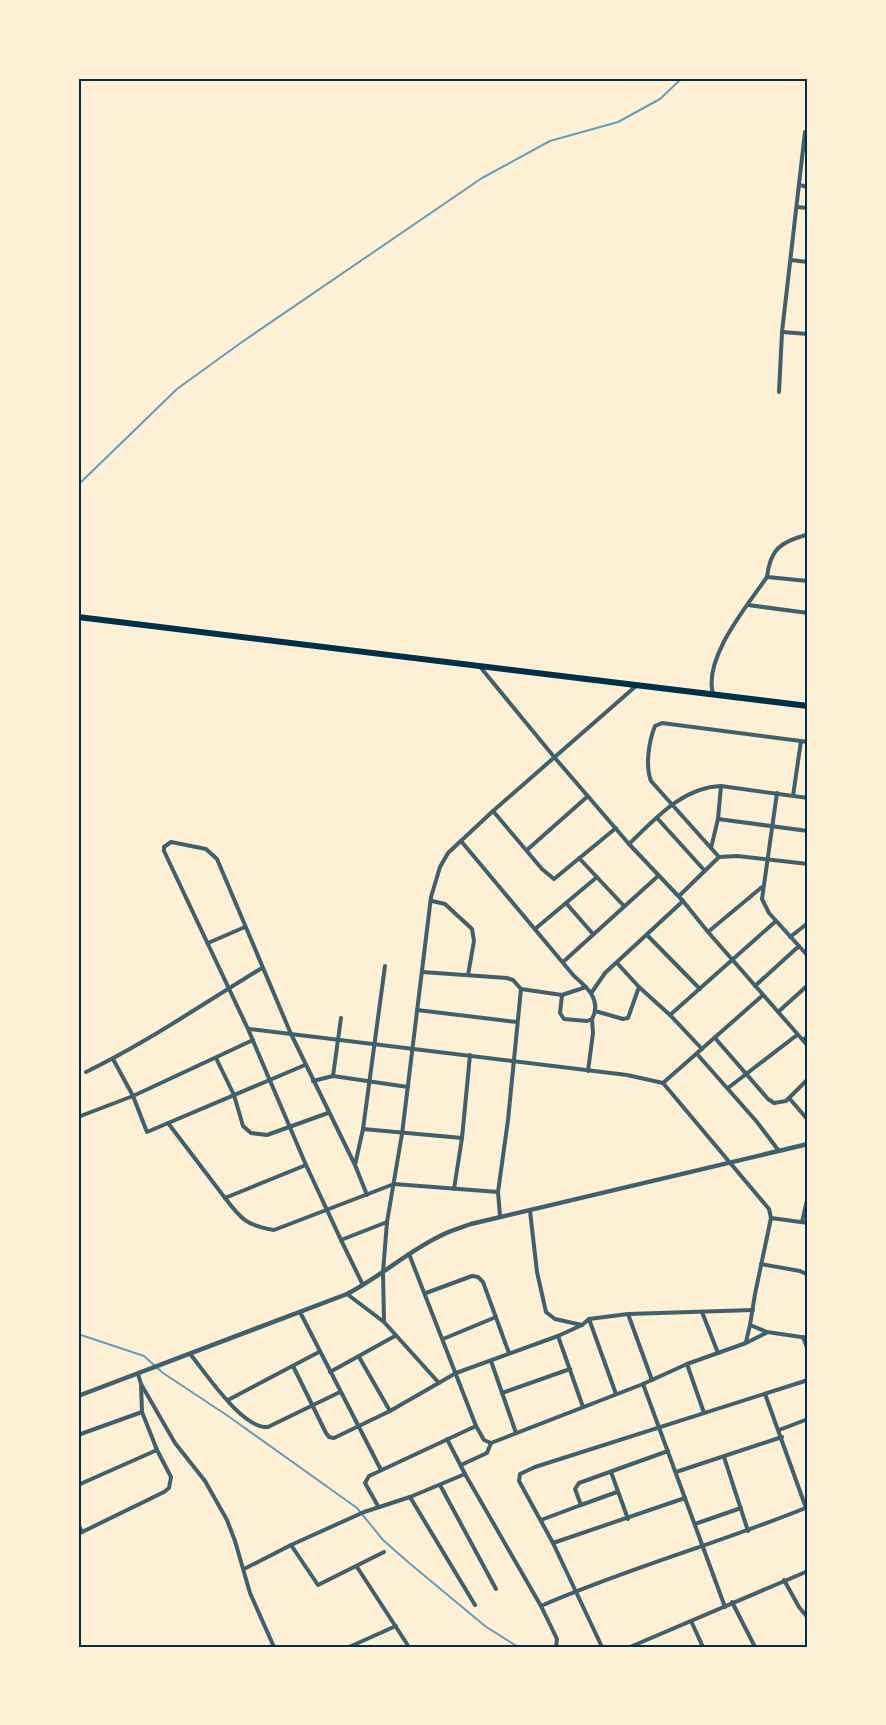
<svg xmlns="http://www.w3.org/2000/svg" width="886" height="1725" font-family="'Fira Sans',sans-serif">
<rect width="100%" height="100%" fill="#fdf0d5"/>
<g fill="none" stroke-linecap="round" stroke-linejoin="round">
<g stroke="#669bbc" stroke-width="2">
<path d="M 78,485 L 177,389 L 242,342 L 482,178 L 550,141 L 618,122 L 660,99 L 682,78"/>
<path d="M 78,1334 L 144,1356 L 163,1373 L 228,1416 L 357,1508 L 383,1540 L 408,1562 L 485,1626 L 518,1647"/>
</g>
<g stroke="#3f606c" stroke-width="4">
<path d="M 799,185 L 808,187"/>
<path d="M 797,207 L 808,208"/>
<path d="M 791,260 L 808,262"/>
<path d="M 782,332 L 808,334"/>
<path d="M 779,392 L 782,332 L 805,132"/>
<path d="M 767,577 L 808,581"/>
<path d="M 748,605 L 808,613"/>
<path d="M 481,668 L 555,758 L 629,844 L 683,901 L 708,932 L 808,1046"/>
<path d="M 713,694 C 703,658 747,606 767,577 C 770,550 780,542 806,535"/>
<path d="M 777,793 L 762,899 L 769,913 L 808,956"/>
<path d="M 793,796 L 801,741"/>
<path d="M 493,811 L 542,869 L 554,879 L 616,828"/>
<path d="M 657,818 L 705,871"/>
<path d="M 718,819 L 808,831"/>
<path d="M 461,841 L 574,976 C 587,987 602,1000 592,1019 L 587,1021 L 564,1019 L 560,1013 L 562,995"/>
<path d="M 629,844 C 655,819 683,787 721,786 L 808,798"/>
<path d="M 711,848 L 718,819 L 721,786"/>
<path d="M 527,850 L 588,796"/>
<path d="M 719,857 L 651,781 C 645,765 649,741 655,726 L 662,723 L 808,742"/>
<path d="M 579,858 L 624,906"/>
<path d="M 679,896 L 719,857 L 737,856 L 808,864"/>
<path d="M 432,901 L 445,904 L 472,929 L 474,941 L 468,975"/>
<path d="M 566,903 L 593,934"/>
<path d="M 535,929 L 597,877"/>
<path d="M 708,932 L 762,887"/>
<path d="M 647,935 L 700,989"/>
<path d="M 790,937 L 808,923"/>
<path d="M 208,943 L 245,927"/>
<path d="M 563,962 L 658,876"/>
<path d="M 617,963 L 639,987"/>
<path d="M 422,972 L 507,978 L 513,980 L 521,989 L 508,1120 L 498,1192 L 500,1216"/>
<path d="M 755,986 L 799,946"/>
<path d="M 521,989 L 562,995 L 586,987"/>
<path d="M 592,992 L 605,973 L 683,901"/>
<path d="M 417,1010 L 517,1022"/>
<path d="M 595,1011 L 623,1019 L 628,1018 L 639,987 L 670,1015 L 776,921"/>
<path d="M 778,1012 L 808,985"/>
<path d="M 670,1015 L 702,1049"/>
<path d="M 249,1029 L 627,1075 L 663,1083 L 769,1209 L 771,1218 L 755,1294 L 750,1325 L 767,1332 L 808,1338"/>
<path d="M 715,1038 L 768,1099 L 774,1103 L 786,1101 L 808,1079"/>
<path d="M 803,1040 L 808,1036"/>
<path d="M 697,1054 L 757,1122 L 779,1151"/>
<path d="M 216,1058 L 234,1095 L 243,1126 L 251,1133 L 267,1135 L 328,1113"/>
<path d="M 113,1059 L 133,1096 L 147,1132 L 305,1065"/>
<path d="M 588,1071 L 593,1033 L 592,1019"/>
<path d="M 86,1072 C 148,1042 204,1003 262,968"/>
<path d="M 333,1076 L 341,1018"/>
<path d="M 313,1081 L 333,1076 L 408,1087"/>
<path d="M 663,1083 L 763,995"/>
<path d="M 728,1088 L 797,1035"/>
<path d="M 789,1098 L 808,1120"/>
<path d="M 78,1117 L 133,1096 L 253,1040"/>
<path d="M 168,1123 L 225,1198 L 306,1165"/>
<path d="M 363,1129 L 462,1138"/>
<path d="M 355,1165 L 363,1129 L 385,966"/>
<path d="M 454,1189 L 462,1138 L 470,1055"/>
<path d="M 225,1198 C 241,1219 247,1226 274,1230 L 394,1184 L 498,1192"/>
<path d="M 530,1211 L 537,1272 L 546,1312 L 555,1319 L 582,1325"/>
<path d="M 771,1218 L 808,1223"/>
<path d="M 802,1222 L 808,1196"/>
<path d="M 341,1240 L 387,1222"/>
<path d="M 409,1254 L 476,1426 L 484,1440 L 491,1443"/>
<path d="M 761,1264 L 800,1271 L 808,1275"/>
<path d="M 363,1285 L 341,1240 L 306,1165 L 248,1029 L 164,851 L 164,847 L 171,842 L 206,849 L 217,859 L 291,1034 L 355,1165 L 367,1195"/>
<path d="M 426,1293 L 472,1276 L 478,1277 L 483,1282 L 509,1353"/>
<path d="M 347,1294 L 384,1322 L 439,1383"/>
<path d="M 300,1312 L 381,1470"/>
<path d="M 702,1312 L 718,1353"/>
<path d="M 628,1314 L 652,1380"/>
<path d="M 589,1319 L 616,1394"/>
<path d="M 384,1322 L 383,1272 L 387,1222 L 402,1134 L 431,897 L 440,867 L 448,853 L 493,811 L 636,686"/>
<path d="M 558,1336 L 583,1407"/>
<path d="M 803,1337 L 808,1350"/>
<path d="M 443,1339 L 496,1317"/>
<path d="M 746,1342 L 750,1325"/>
<path d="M 190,1354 C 206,1373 242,1429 268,1427 L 340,1392"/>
<path d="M 359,1357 L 390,1411"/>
<path d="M 491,1361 L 516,1433"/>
<path d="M 687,1364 L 704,1413"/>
<path d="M 293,1366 L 326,1433 L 329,1437 L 334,1438 L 390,1411 L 456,1373 L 558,1336 L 582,1325 L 589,1319 L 628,1314 L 753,1310"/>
<path d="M 330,1372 L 395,1336"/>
<path d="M 141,1384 L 175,1443 L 205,1481 L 227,1520 L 235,1541 L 250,1593 L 274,1647"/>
<path d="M 643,1384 L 725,1607"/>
<path d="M 502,1393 L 570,1369"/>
<path d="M 765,1394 L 806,1508"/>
<path d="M 228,1400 L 319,1352"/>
<path d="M 779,1430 L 808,1419"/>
<path d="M 78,1435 L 142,1412"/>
<path d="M 447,1439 L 465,1474 L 541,1606 L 557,1639 L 556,1647"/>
<path d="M 724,1457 L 748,1531"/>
<path d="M 461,1465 L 487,1453 L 491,1443 L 643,1384 L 687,1364 L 746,1343 L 766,1333"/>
<path d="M 611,1472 L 628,1519"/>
<path d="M 676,1472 L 782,1437"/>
<path d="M 78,1485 L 157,1450"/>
<path d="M 440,1485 L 496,1589"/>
<path d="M 410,1497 L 475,1605"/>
<path d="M 581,1505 L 617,1492"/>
<path d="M 378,1506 L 365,1483 L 369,1476 L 476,1426"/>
<path d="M 541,1520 L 581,1505 L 575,1489 L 579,1483 L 668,1451"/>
<path d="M 78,1524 L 82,1532"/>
<path d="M 695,1524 L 741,1508"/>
<path d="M 78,1534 L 164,1492 L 169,1488 L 171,1477 L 157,1450 L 142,1412 L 141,1384 L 138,1374"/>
<path d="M 553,1543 L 685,1498"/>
<path d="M 291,1545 L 318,1585 L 384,1552"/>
<path d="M 357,1567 L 409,1647"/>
<path d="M 244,1569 L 291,1545 L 364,1512 L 410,1497 L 465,1474"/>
<path d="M 784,1580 L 799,1607 L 808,1618"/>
<path d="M 732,1602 L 755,1647"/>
<path d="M 541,1606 C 628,1568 720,1543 808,1507"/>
<path d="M 691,1621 L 703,1647"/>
<path d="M 349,1647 L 396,1626"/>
<path d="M 602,1647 L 553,1543 L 519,1481 L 520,1474 L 535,1467 L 808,1380"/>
<path d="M 630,1647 L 808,1571"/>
</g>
<path stroke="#3f606c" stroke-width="4.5" d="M 78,1396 L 347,1294 C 380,1277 407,1252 440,1236 C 449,1231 460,1228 471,1224 L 808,1144"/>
<path stroke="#003049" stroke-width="6" d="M 78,617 L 808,706"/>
</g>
<rect width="886" height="1725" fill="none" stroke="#fdf0d5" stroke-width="159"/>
<rect x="80" y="80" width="726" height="1566" fill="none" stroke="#003049" stroke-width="2"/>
</svg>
